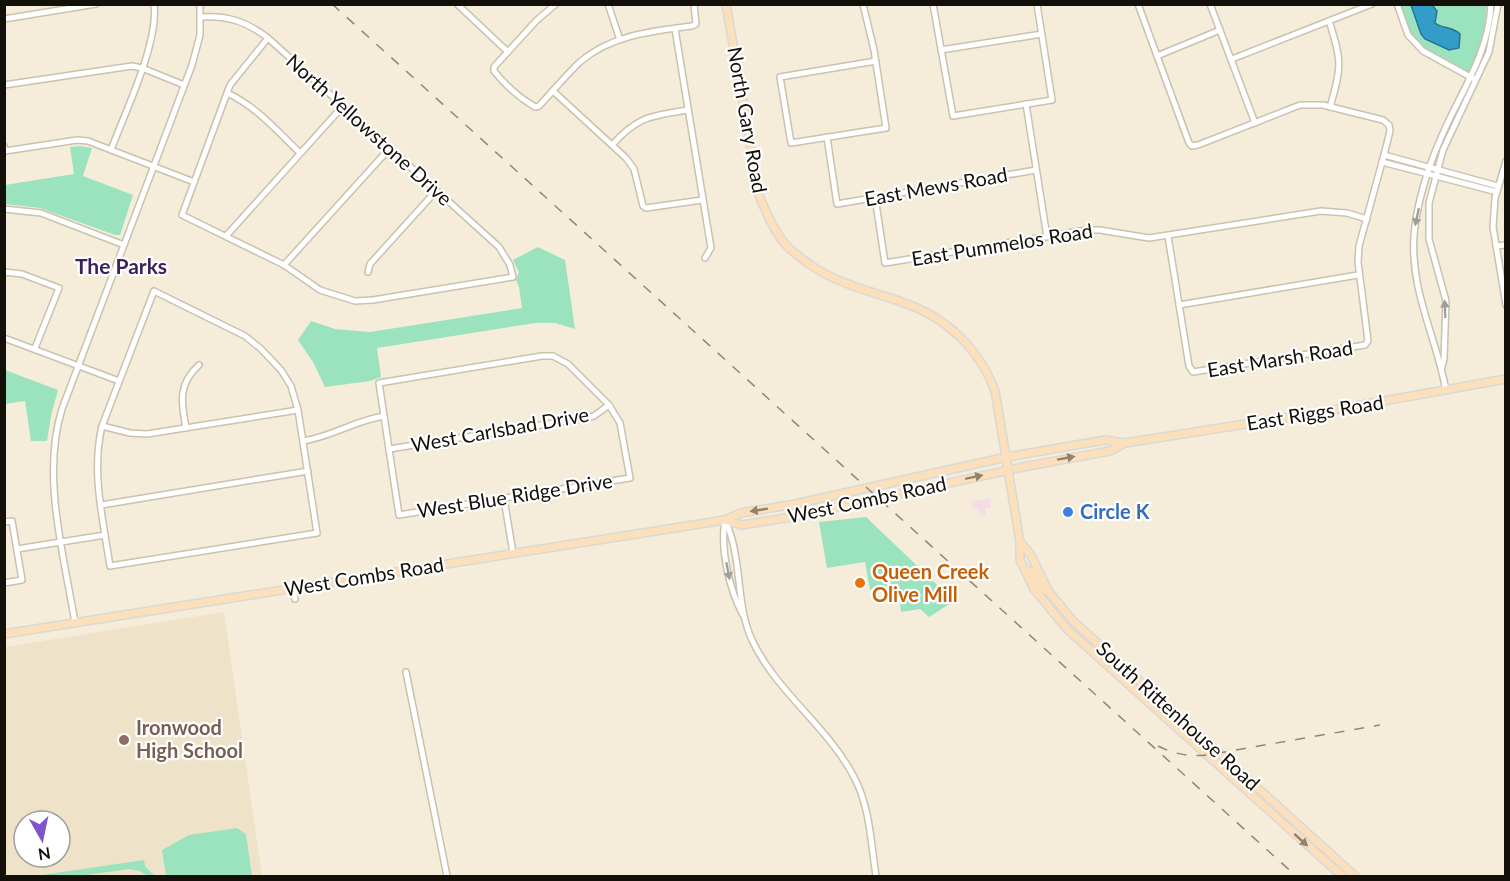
<svg xmlns="http://www.w3.org/2000/svg" width="1510" height="881" font-family="Lato,sans-serif">
<rect width="100%" height="100%" fill="#f5edda"/>
<path fill="#eee3c9" fill-rule="evenodd" d="M 224,612 L 262,876 L 5,876 L 5,647 ZM 24,821 L 60,821 L 60,857 L 24,857 Z"/>
<path fill="#f6dce3" d="M 990,498 L 991,507 L 985,508 L 986,515 L 982,516 L 977,509 L 973,510 L 972,501 Z"/>
<g fill="#9be2be">
<path d="M 1399,5 L 1487,5 L 1484,35 L 1470,74 L 1428,53 L 1411,35 Z"/>
<path d="M 80,146 L 92,148 L 83,176 L 133,195 L 120,235 L 115,235 L 40,208 L 5,204 L 5,185 L 74,174 L 70,147 Z"/>
<path d="M 538,247 L 565,260 L 575,329 L 555,323 L 535,323 L 377,348 L 381,377 L 370,381 L 325,387 L 313,362 L 298,340 L 311,321 L 335,329 L 370,332 L 522,308 L 519,287 L 516,280 L 519,272 L 513,260 Z"/>
<path d="M 5,370 L 58,390 L 51,416 L 47,441 L 31,441 L 25,401 L 5,404 Z"/>
<path d="M 866,517 L 954,601 L 929,617 L 920,609 L 901,612 L 898,585 L 870,590 L 865,562 L 827,568 L 819,522 Z"/>
<path d="M 237,828 L 246,834 L 252,876 L 166,876 L 162,850 L 189,835 Z"/>
<path d="M 144,860 L 145,866 L 155,876 L 148,876 L 139,871 L 129,869 L 80,876 L 35,876 Z"/>
</g>
<path fill="#339dca" stroke="#297390" stroke-width="1.5" d="M 1411,5 L 1432,5 L 1437,11 L 1435,23 C 1443,29 1452,26 1460,34 L 1459,48 L 1449,50 L 1425,39 L 1421,34 Z"/>
<g fill="none" stroke-linecap="round" stroke-linejoin="round">
<defs>
<g id="minor">
<path d="M 457,4 L 508,52"/>
<path d="M 556,4 L 537,20 L 494,67 L 494,71 C 505,85 520,98 535,107 L 539,106 C 553,91 566,75 581,61 C 612,35 653,31 692,26 L 696,24 L 694,4"/>
<path d="M 608,4 L 620,40"/>
<path d="M 863,4 L 874,50 L 886,128 L 791,143 L 780,77 L 876,61"/>
<path d="M 933,4 L 953,116 L 1052,100 L 1037,4"/>
<path d="M 1138,4 L 1189,143 L 1192,146 L 1198,145 L 1300,105 L 1323,105 L 1383,120 L 1389,125 L 1390,131 L 1384,155 L 1359,246 L 1358,262 L 1368,341 L 1365,345 L 1193,372 L 1189,366 L 1168,236"/>
<path d="M 1210,4 L 1255,123"/>
<path d="M 1397,4 L 1408,35 L 1423,51 L 1474,79"/>
<path d="M 201,17 C 228,15 247,22 268,38 L 499,247 L 510,265 L 513,277 L 373,300 L 355,301 L 320,290 L 284,265 L 182,215 L 230,85 L 268,38"/>
<path d="M 4,19 L 96,4"/>
<path d="M 1329,21 C 1342,61 1342,66 1330,107"/>
<path d="M 675,29 L 711,248 L 705,258"/>
<path d="M 941,50 L 1042,34"/>
<path d="M 1157,56 L 1220,30"/>
<path d="M 1232,59 L 1372,4"/>
<path d="M 4,85 L 132,66 L 142,68 L 184,85"/>
<path d="M 553,91 L 626,158 L 634,169 L 643,206 L 646,208 L 702,200"/>
<path d="M 227,93 C 256,106 277,131 300,153"/>
<path d="M 1026,104 L 1047,237"/>
<path d="M 827,137 L 837,204 L 1036,170"/>
<path d="M 612,145 C 638,116 651,116 688,110"/>
<path d="M 4,146 L 5,151 L 77,140 L 88,141 L 194,182"/>
<path d="M 111,150 C 125,112 159,43 154,4"/>
<path d="M 1384,155 L 1498,186"/>
<path d="M 1506,161 L 1495,198 L 1493,227 L 1506,305"/>
<path d="M 1382,162 L 1497,192"/>
<path d="M 875,197 L 885,263 L 1086,230 L 1100,230 L 1149,238 L 1321,211 L 1347,213 L 1367,219"/>
<path d="M 4,209 L 41,213 L 124,245"/>
<path d="M 226,236 L 343,106"/>
<path d="M 1496,246 L 1506,245"/>
<path d="M 284,265 L 389,149"/>
<path d="M 4,272 L 22,274 L 59,288 L 35,348"/>
<path d="M 368,272 L 370,264 L 436,191"/>
<path d="M 154,291 L 245,336 L 261,349 L 281,370 L 291,386 L 298,410 L 317,533 L 110,566 C 103,520 91,472 102,426 Z"/>
<path d="M 1179,305 L 1358,275"/>
<path d="M 4,338 L 119,381"/>
<path d="M 542,356 L 553,356 L 568,364 L 609,405 L 620,423 L 630,478 L 399,515 L 379,383 Z"/>
<path d="M 1442,367 L 1444,359 L 1446,301 L 1429,239 L 1429,203 L 1443,150 L 1489,52 L 1498,4"/>
<path d="M 1446,391 C 1437,339 1410,291 1414,236 C 1416,206 1428,167 1440,140 C 1459,94 1489,55 1491,4"/>
<path d="M 102,426 L 130,433 L 147,434 L 298,410"/>
<path d="M 186,428 C 181,402 178,384 199,365"/>
<path d="M 303,441 C 334,436 353,421 384,416"/>
<path d="M 389,449 L 586,418 L 594,416 L 609,405"/>
<path d="M 504,499 L 513,553"/>
<path d="M 101,505 L 308,471"/>
<path d="M 725,520 C 743,558 735,604 752,640 C 776,692 829,727 855,779 C 870,808 871,844 876,876"/>
<path d="M 725,520 C 720,549 729,589 743,615"/>
<path d="M 4,522 L 12,521 L 22,580 L 4,583"/>
<path d="M 17,549 L 105,535"/>
<path d="M 293,588 L 295,599"/>
<path d="M 75,623 C 64,555 41,476 62,409 L 192,65 L 200,35 L 200,4"/>
<path d="M 406,672 L 447,876"/>
</g>
<g id="major">
<path d="M 726,4 L 759,195 C 766,212 773,229 785,244 C 792,252 801,258 809,264 C 838,284 870,291 902,302 C 946,317 979,348 995,391 L 1020,542 L 1020,560 L 1034,589 L 1067,629 L 1342,876"/>
<path d="M 725,520 L 742,525 L 792,517 L 1023,467 L 1110,451 L 1125,443 L 1322,412 L 1506,379"/>
<path d="M 1020,542 L 1030,554 L 1049,592 L 1073,621 L 1355,876"/>
<path d="M 1024,569 L 1032,572 L 1040,587 L 1049,592"/>
<path d="M 4,634 L 725,520 L 741,513 L 795,504 L 1007,457 L 1105,440 L 1125,443"/>
</g>
</defs>
<use href="#minor" stroke="#cac2af" stroke-width="8"/>
<use href="#major" stroke="#d9d9d8" stroke-width="10"/>
<use href="#minor" stroke="#fff" stroke-width="5"/>
<use href="#major" stroke="#fcdfbb" stroke-width="7"/>
<g stroke="#8d887b" stroke-width="1.5" stroke-dasharray="10 10" stroke-linecap="butt">
<path d="M 332,4 L 1296,876"/>
<path d="M 1158,746 C 1174,754 1189,757 1207,755 L 1380,725"/>
</g>
</g>
<defs><path id="oneway-solid" d="M-6-.8H1V-3.2L6.5 0L1 3.2V.8H-6Z" transform="scale(1.5)"/></defs>
<g fill="#a19f9d">
<use href="#oneway-solid" transform="translate(1417 217) rotate(102)"/>
<use href="#oneway-solid" transform="translate(1445 309) rotate(-92)"/>
<use href="#oneway-solid" transform="translate(728 571) rotate(79)"/>
</g>
<g fill="#93826b">
<use href="#oneway-solid" transform="translate(1066 458) rotate(-10)"/>
<use href="#oneway-solid" transform="translate(974 477) rotate(-12)"/>
<use href="#oneway-solid" transform="translate(759 510) rotate(171)"/>
<use href="#oneway-solid" transform="translate(1301 840) rotate(42)"/>
</g>
<circle fill="#3f7fe0" stroke="#fff" stroke-width="2" cx="1068" cy="512" r="6"/>
<circle fill="#e8710a" stroke="#fff" stroke-width="2" cx="860" cy="583" r="6"/>
<circle fill="#8d6e63" stroke="#fff" stroke-width="2" cx="124" cy="740" r="6"/>
<g text-anchor="middle" stroke-width="4.5" stroke-linejoin="round" paint-order="stroke">
<g font-size="20" fill="#13100a" stroke="#fff">
<text transform="translate(747 120) rotate(80)" y="7">North Gary Road</text>
<text transform="translate(369 130) rotate(42)" y="7">North Yellowstone Drive</text>
<text transform="translate(936 187) rotate(-10)" y="7">East Mews Road</text>
<text transform="translate(1002 245) rotate(-9)" y="7">East Pummelos Road</text>
<text transform="translate(1280 359) rotate(-9)" y="7">East Marsh Road</text>
<text transform="translate(1315 413) rotate(-9)" y="7">East Riggs Road</text>
<text transform="translate(500 430) rotate(-10)" y="7">West Carlsbad Drive</text>
<text transform="translate(515 496) rotate(-9)" y="7">West Blue Ridge Drive</text>
<text transform="translate(867 500) rotate(-12)" y="7">West Combs Road</text>
<text transform="translate(364 577) rotate(-9)" y="7">West Combs Road</text>
<text transform="translate(1178 716) rotate(42)" y="7">South Rittenhouse Road</text>
</g>
<g font-size="20" font-weight="bold" fill="#366cbe" stroke="#fff" text-anchor="start">
<text x="1080" y="519">Circle K</text>
</g>
<g font-size="20" font-weight="bold" fill="#c56008" stroke="#fff" text-anchor="start">
<text x="872" y="579">Queen Creek<tspan x="872" dy="23">Olive Mill</tspan></text>
</g>
<g font-size="20" font-weight="bold" fill="#785e54" stroke="#fff" text-anchor="start">
<text x="136" y="735">Ironwood<tspan x="136" dy="23">High School</tspan></text>
</g>
<g font-size="21" font-weight="bold" fill="#38235d" stroke="#fff">
<text x="121" y="274">The Parks</text>
</g>
</g>
<rect width="1510" height="881" fill="none" stroke="#13100a" stroke-width="12"/>
<g transform="translate(42 839) rotate(171)"><circle r="28" fill="#ffffff" stroke="#a19f9d" stroke-width="1.5"/>
<path d="M0-4.5L10 22L0 15L-10 22Z" fill="#8054cd"/>
<text y="-9" font-size="16" font-weight="bold" text-anchor="middle" fill="#13100a">N</text>
</g>
</svg>
